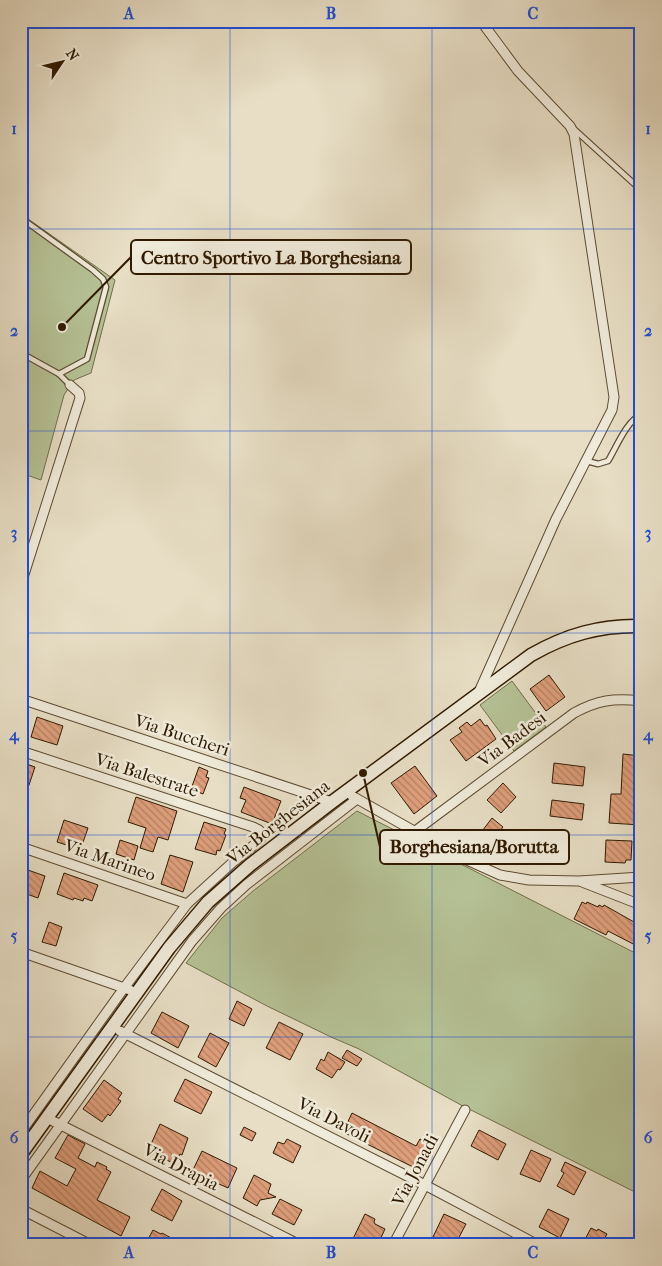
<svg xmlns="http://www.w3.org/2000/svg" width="662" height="1266" font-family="'IM FELL French Canon',serif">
<defs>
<pattern id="building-back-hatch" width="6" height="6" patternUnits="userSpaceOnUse" patternTransform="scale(1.25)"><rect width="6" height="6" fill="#de9e7b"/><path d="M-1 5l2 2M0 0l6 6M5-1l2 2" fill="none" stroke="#b48062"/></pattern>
</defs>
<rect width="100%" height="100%" fill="#e7dec5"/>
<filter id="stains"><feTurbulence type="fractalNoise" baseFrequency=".004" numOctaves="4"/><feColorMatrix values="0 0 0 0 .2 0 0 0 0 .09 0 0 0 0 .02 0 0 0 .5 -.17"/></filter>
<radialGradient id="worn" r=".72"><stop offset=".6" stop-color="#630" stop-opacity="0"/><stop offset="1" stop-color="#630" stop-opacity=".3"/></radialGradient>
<g fill="#b5c195" stroke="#726e4a">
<path d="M 21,214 L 115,280 L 91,373 L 74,380 L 64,395 L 41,480 L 21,473 Z"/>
<path d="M 512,681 L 546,727 L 514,751 L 480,705 Z"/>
<path d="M 357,811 L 641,956 L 641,1195 L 461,1105 L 359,1049 L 331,1037 L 267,1006 L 186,963 L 222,918 L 253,891 Z"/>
</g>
<g fill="url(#building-back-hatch)" stroke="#301a00">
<path d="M 549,675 L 565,697 L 546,711 L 530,689 Z"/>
<path d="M 37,717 L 63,726 L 57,745 L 31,737 Z"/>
<path d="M 480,719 L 485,726 L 487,725 L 496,739 L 466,761 L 450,740 L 462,732 L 459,728 L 467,722 L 471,726 Z"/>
<path d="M 623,754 L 641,756 L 641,825 L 609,823 L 611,794 L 621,794 Z"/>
<path d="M 21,762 L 35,767 L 28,788 L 21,785 Z"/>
<path d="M 554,763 L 585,767 L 583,786 L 552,783 Z"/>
<path d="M 415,766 L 437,796 L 414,814 L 391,783 Z"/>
<path d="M 199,767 L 208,771 L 206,777 L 209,778 L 203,794 L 191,789 Z"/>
<path d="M 503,783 L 516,797 L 501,813 L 487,800 Z"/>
<path d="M 244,787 L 281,801 L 272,824 L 241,812 L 246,800 L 240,798 Z"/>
<path d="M 136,797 L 177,811 L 168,840 L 158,837 L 153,852 L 140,848 L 146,828 L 128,822 Z"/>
<path d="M 552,800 L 584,804 L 582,820 L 550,816 Z"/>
<path d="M 492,818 L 503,827 L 492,841 L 494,843 L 487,853 L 473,843 Z"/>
<path d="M 64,820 L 88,828 L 81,848 L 76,846 L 76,848 L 57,842 Z"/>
<path d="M 204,822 L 226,829 L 224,834 L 226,835 L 220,851 L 217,850 L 216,855 L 195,849 Z"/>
<path d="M 120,840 L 138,846 L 134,860 L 116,854 Z"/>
<path d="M 606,840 L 632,841 L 631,860 L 626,860 L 625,863 L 605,862 Z"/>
<path d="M 170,855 L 193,862 L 183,892 L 161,884 Z"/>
<path d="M 25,869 L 45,876 L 38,898 L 21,892 L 21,879 Z"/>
<path d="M 64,873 L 98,885 L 92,901 L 84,898 L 83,901 L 74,898 L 73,900 L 57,894 Z"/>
<path d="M 582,902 L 586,904 L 587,902 L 598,907 L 599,905 L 603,907 L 604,905 L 641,926 L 641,948 L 608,931 L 606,935 L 574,919 Z"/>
<path d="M 49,922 L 62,927 L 56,946 L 42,942 Z"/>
<path d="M 237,1001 L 252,1009 L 244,1026 L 229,1019 Z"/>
<path d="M 162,1012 L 189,1026 L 178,1048 L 151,1033 Z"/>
<path d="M 279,1022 L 303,1034 L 290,1060 L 266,1048 Z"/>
<path d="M 210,1033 L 229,1043 L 216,1067 L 198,1057 Z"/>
<path d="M 347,1050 L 362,1059 L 357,1066 L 342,1058 Z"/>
<path d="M 328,1052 L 345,1062 L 340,1070 L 338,1069 L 332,1078 L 316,1069 L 321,1059 L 324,1061 Z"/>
<path d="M 185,1079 L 212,1092 L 201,1114 L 174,1101 Z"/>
<path d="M 104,1080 L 122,1093 L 118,1099 L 121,1101 L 110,1116 L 108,1114 L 102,1122 L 83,1109 Z"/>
<path d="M 352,1113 L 416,1146 L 420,1139 L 432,1145 L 419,1170 L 343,1132 Z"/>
<path d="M 160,1124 L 188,1138 L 182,1155 L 180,1154 L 175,1164 L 148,1151 Z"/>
<path d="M 244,1127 L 256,1133 L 252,1141 L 240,1135 Z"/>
<path d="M 479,1130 L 506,1144 L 498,1160 L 471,1146 Z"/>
<path d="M 68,1135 L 85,1144 L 78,1158 L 95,1167 L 97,1162 L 107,1167 L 106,1169 L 111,1172 L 97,1200 L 130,1217 L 121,1236 L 32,1188 L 40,1171 L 67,1186 L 76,1169 L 55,1158 Z"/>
<path d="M 287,1139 L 301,1146 L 293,1163 L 273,1153 L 278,1142 L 284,1144 Z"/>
<path d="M 531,1150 L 551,1159 L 540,1182 L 520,1174 Z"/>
<path d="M 202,1151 L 237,1168 L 228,1188 L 192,1172 Z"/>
<path d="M 565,1162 L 586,1172 L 574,1195 L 557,1186 L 564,1173 L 561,1171 Z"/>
<path d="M 254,1175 L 271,1184 L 268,1193 L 276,1197 L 260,1200 L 257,1206 L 243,1198 Z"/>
<path d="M 162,1189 L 182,1201 L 172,1221 L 151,1210 Z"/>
<path d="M 280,1199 L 302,1210 L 294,1225 L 272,1214 Z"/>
<path d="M 548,1209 L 569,1219 L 560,1238 L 539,1227 Z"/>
<path d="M 365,1214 L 375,1219 L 374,1222 L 375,1224 L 385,1229 L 379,1242 L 374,1239 L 371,1245 L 350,1245 Z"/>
<path d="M 444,1214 L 466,1224 L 455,1245 L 443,1245 L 432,1239 Z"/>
<path d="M 591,1228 L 597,1231 L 598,1229 L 607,1234 L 601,1245 L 582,1245 Z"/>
<path d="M 153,1230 L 161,1234 L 162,1233 L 184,1245 L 145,1245 Z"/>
</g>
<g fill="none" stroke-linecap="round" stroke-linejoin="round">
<defs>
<g id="lane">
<path d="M 575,130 L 641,190"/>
<path d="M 21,218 L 93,270 L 103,279 L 106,287 L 87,359 L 59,374 L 21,353"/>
<path d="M 59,374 L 70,385"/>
<path d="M 587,461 L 598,464 L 608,461 C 616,448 627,420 641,415"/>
</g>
<g id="street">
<path d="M 21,584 L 80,398 L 79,393 L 70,385"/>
<path d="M 478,694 L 556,519 L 612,410 L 614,397 L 574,134 L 570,126 L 518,71 L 481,21"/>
<path d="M 21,699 L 332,802"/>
<path d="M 21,751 L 253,827 L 259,830 L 262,836 L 259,841 L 233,862 L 187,904 L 124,988 L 21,1132"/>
<path d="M 352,796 L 460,857 L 500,875 L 529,880 L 579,881 L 641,877"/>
<path d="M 414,832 L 574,713 C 598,700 613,698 641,701"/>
<path d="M 21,847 L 187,904"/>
<path d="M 582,882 L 641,905"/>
<path d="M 21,952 L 130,990"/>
<path d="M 120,1031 L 425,1185 L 538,1245"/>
<path d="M 47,1118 L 300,1245"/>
<path d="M 21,1180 L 192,941 L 221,908 L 246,885 L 357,799"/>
<path d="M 21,1209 L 91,1245"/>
<path d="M 393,1245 L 465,1110"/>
</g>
<path id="secondary" d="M 21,1154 L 169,948 L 208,902 L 250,865 L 332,802 L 531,655 C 566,635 600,625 641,626"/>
</defs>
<use href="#lane" stroke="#5e4b31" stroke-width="7"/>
<use href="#street" stroke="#5e4b31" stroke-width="11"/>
<use href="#secondary" stroke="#301a00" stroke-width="15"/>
<use href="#lane" stroke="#efead9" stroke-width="4.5"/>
<use href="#street" stroke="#efead9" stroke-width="9"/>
<use href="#secondary" stroke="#efead9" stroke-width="12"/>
</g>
<path fill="none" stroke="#1d4ed8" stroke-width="1" stroke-opacity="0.55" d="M 230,21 L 230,1245M 432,21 L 432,1245M 21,229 L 641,229M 21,431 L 641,431M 21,633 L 641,633M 21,835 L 641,835M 21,1037 L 641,1037"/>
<g text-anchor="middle" stroke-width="5" stroke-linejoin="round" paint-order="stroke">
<g font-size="18" fill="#301a00" stroke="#efead9">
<text transform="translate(182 735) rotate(18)" y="6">Via Buccheri</text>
<text transform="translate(512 739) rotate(-37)" y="6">Via Badesi</text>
<text transform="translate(147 775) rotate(18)" y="6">Via Balestrate</text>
<text transform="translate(278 822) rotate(-38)" y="6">Via Borghesiana</text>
<text transform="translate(110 860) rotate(19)" y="6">Via Marineo</text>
<text transform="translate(334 1120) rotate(27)" y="6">Via Davoli</text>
<text transform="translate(181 1167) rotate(27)" y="6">Via Drapia</text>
<text transform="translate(415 1170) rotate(-62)" y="6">Via Jonadi</text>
</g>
</g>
<path fill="none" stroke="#301a00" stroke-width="2" d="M62 327L131 257M363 773L380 847"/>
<g fill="#301a00" stroke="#efead9" stroke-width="2">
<circle cx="62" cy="327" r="5"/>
<circle cx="363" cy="773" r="5"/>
</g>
<g fill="#efead9" stroke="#301a00" stroke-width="2">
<rect x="131" y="240" width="280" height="34" rx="5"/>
<rect x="380" y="830" width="189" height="34" rx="5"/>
</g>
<g font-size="19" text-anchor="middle" font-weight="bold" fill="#301a00">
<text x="271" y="264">Centro Sportivo La Borghesiana</text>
<text x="474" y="853">Borghesiana/Borutta</text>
</g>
<rect width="662" height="1266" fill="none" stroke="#e7dec5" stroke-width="55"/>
<g transform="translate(62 62) rotate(55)" stroke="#efead9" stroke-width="4" paint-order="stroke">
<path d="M0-4L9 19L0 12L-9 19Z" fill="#301a00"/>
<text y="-8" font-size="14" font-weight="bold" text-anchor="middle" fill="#301a00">N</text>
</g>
<rect x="28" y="28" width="606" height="1210" fill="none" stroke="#1d4ed8" stroke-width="2"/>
<g font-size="16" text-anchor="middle" font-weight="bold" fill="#1d4ed8">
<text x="129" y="19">A</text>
<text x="331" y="19">B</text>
<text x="533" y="19">C</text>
<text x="14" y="134">1</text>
<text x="648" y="134">1</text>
<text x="14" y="336">2</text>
<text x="648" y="336">2</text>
<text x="14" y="538">3</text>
<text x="648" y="538">3</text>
<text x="14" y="740">4</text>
<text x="648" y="740">4</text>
<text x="14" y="941">5</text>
<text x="648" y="941">5</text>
<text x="14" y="1143">6</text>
<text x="648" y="1143">6</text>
<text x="129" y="1258">A</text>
<text x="331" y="1258">B</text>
<text x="533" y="1258">C</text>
</g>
<rect width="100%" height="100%" filter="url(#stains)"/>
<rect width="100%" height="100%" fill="url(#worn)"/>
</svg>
